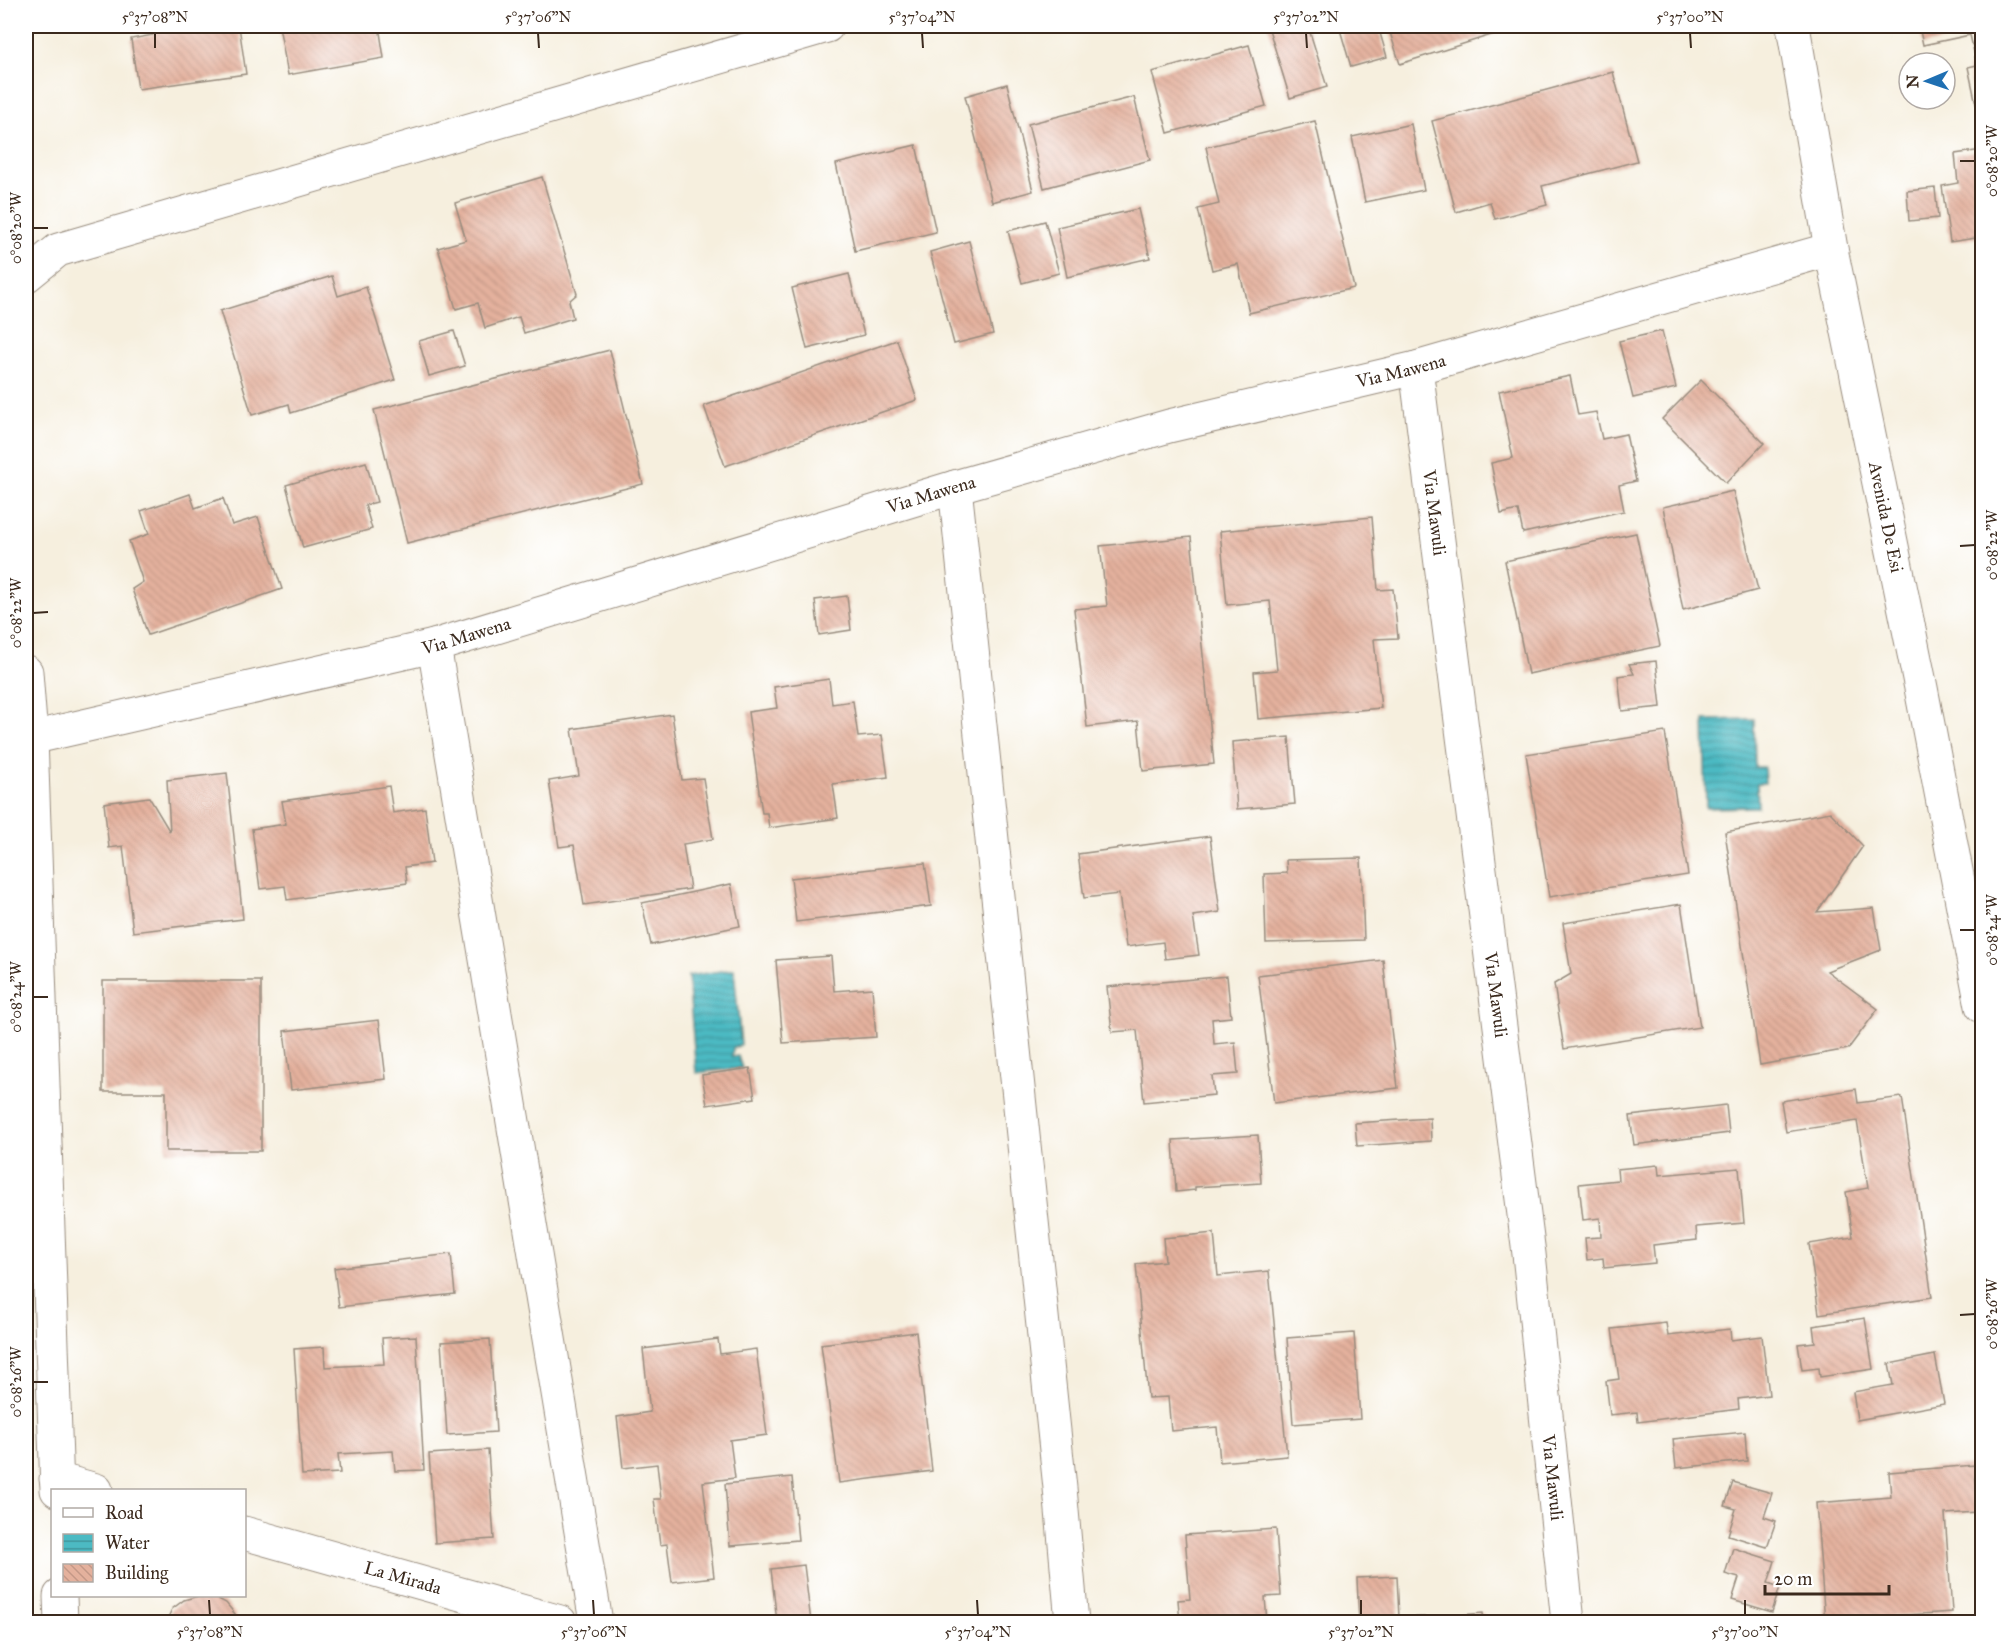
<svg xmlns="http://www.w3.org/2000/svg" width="2008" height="1648" font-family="'IM FELL Great Primer',serif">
<defs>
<pattern id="water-rules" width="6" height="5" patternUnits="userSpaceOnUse" patternTransform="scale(1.5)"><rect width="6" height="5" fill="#4cbac3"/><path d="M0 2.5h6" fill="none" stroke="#40979e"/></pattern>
<pattern id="building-back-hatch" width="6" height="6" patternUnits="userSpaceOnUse" patternTransform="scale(1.5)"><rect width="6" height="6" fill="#e4b19d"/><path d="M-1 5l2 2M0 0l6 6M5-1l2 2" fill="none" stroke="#c49887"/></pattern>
</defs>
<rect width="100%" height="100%" fill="#fff"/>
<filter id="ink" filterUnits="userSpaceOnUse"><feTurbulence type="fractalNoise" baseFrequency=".0167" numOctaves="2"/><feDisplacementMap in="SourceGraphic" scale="12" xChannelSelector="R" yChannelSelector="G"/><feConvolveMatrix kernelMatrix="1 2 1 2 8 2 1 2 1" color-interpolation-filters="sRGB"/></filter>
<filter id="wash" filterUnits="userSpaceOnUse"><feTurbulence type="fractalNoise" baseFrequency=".008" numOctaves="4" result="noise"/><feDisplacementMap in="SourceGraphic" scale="24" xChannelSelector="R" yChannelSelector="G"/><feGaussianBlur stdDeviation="1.35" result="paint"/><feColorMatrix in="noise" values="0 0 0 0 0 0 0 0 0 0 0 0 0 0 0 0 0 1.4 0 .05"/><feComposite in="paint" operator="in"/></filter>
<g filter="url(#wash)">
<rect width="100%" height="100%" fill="#f6efde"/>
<g fill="url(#water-rules)" stroke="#447270" stroke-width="1.5">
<path d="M 1754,719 L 1755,767 L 1764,767 L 1765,783 L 1757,783 L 1758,807 L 1706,808 L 1704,720 Z"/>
<path d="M 734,969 L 741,1045 L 733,1048 L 732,1057 L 738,1056 L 742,1068 L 696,1073 L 688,976 Z"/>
</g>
<g id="blocks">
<g fill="url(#building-back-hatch)">
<path d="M 151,26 L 239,26 L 246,74 L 138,89 L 131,39 L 153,35 Z"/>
<path d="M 279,26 L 379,26 L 384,58 L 288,75 Z"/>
<path d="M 1268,26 L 1308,26 L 1327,87 L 1290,98 Z"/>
<path d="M 1339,26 L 1378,26 L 1387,57 L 1351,67 Z"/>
<path d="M 1388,26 L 1545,26 L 1544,30 L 1513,28 L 1400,64 Z"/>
<path d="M 1919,26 L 1982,26 L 1982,102 L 1976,104 L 1968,67 L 1977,65 L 1970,35 L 1923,45 Z"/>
<path d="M 1249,45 L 1266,106 L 1168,133 L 1152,72 Z"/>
<path d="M 1613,72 L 1637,161 L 1542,186 L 1547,205 L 1495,219 L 1490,202 L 1456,212 L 1432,121 Z"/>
<path d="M 1007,84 L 1033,191 L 992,202 L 965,96 Z"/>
<path d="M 1134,97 L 1150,160 L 1044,188 L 1028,124 Z"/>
<path d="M 1315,121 L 1354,288 L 1249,313 L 1238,264 L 1212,270 L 1198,209 L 1219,204 L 1206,147 Z"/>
<path d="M 1411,124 L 1424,190 L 1365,202 L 1352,137 Z"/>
<path d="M 916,145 L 936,232 L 855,251 L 836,164 Z"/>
<path d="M 1982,150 L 1982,237 L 1950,242 L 1942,186 L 1958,183 L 1955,154 Z"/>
<path d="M 542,177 L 577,294 L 569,301 L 573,318 L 524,333 L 519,317 L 485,328 L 478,303 L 456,309 L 438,248 L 466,240 L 455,203 Z"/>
<path d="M 1935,188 L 1938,218 L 1909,221 L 1907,191 Z"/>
<path d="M 1138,209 L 1150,258 L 1067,277 L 1057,227 Z"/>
<path d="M 1045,221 L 1059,273 L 1022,283 L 1008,231 Z"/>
<path d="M 969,241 L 993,334 L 954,344 L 930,252 Z"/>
<path d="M 849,274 L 864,335 L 807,349 L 792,288 Z"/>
<path d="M 332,276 L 338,296 L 366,287 L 395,380 L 291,413 L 289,404 L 252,415 L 220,311 Z"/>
<path d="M 454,331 L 465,366 L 429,376 L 419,341 Z"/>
<path d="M 1662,331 L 1676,388 L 1633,398 L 1619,341 Z"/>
<path d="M 897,340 L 917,400 L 725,466 L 704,406 Z"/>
<path d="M 610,350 L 643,484 L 407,543 L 374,410 Z"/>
<path d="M 1570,376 L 1578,415 L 1596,412 L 1602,439 L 1626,434 L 1636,481 L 1619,485 L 1624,511 L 1523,533 L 1518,510 L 1501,514 L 1491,463 L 1513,458 L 1499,391 Z"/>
<path d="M 1701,380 L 1764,443 L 1726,483 L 1662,419 Z"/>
<path d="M 366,462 L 377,502 L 365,505 L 372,529 L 303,548 L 286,485 Z"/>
<path d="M 1733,491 L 1758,590 L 1683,610 L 1663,507 Z"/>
<path d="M 190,494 L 195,508 L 223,498 L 232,525 L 258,517 L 282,589 L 148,635 L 132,589 L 143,582 L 129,541 L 149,534 L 141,511 Z"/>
<path d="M 1372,517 L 1378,590 L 1393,589 L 1398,638 L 1374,639 L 1381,708 L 1258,719 L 1254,672 L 1277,670 L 1270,601 L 1227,605 L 1220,531 Z"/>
<path d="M 1636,533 L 1660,646 L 1528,674 L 1505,561 Z"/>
<path d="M 1191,537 L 1214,764 L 1143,771 L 1138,721 L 1087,727 L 1074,609 L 1107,606 L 1100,546 Z"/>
<path d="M 847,596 L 851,630 L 819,635 L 815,600 Z"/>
<path d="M 1656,661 L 1661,707 L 1622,711 L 1618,676 L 1634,674 L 1629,664 Z"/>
<path d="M 829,679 L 832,704 L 853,701 L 858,737 L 882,735 L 888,777 L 833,784 L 838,818 L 769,828 L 767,813 L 762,813 L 748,712 L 777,708 L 774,687 Z"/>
<path d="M 672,714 L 682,780 L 703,778 L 713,839 L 683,844 L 690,889 L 584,905 L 574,845 L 559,847 L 549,781 L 579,776 L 572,729 Z"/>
<path d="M 1665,732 L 1688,875 L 1549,897 L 1526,754 Z"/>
<path d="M 1289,737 L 1295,804 L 1237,809 L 1232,742 Z"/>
<path d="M 227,773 L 243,919 L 133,932 L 123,846 L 109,848 L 104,803 L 149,797 L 170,832 L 167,780 Z"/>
<path d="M 389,786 L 393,813 L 425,808 L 432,863 L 405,867 L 407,883 L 287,900 L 285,886 L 260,889 L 252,829 L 286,824 L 282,801 Z"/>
<path d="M 1830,812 L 1863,846 L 1817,912 L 1874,908 L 1881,950 L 1827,971 L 1878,1009 L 1848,1049 L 1760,1065 L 1725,832 Z"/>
<path d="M 1210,836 L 1220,912 L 1193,916 L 1199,955 L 1165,959 L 1163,942 L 1126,947 L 1119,894 L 1084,898 L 1078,854 Z"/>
<path d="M 1361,858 L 1364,940 L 1266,943 L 1264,874 L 1287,873 L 1286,860 Z"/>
<path d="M 925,863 L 931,906 L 796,922 L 791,878 Z"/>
<path d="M 731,884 L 740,926 L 651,945 L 642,903 Z"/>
<path d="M 1681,904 L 1700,1027 L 1564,1049 L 1554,984 L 1571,974 L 1563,923 Z"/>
<path d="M 831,956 L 834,991 L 872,988 L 876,1037 L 783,1043 L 776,960 Z"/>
<path d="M 1383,960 L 1398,1088 L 1274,1103 L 1258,975 Z"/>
<path d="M 1227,976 L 1231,1017 L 1212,1019 L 1214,1044 L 1235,1042 L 1238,1074 L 1212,1076 L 1214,1095 L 1144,1102 L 1137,1030 L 1112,1032 L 1107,987 Z"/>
<path d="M 103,981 L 261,981 L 261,1151 L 166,1151 L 166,1092 L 103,1092 Z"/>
<path d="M 379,1020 L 386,1079 L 291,1090 L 284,1031 Z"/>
<path d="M 750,1068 L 755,1098 L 707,1105 L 702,1075 Z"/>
<path d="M 1856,1089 L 1858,1103 L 1902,1097 L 1932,1297 L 1819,1314 L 1809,1244 L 1853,1237 L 1846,1192 L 1868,1188 L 1857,1121 L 1786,1132 L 1781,1101 Z"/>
<path d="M 1726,1105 L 1729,1133 L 1634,1145 L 1630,1116 Z"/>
<path d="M 1430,1118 L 1431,1141 L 1357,1146 L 1355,1123 Z"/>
<path d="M 1258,1135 L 1261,1183 L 1195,1187 L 1195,1190 L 1176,1192 L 1173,1140 Z"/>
<path d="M 1658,1165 L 1659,1175 L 1739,1168 L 1744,1223 L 1696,1227 L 1697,1240 L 1653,1245 L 1655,1263 L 1604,1268 L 1603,1258 L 1587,1260 L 1585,1238 L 1601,1237 L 1600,1218 L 1583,1220 L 1579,1184 L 1618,1180 L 1617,1169 Z"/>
<path d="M 1214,1233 L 1218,1276 L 1269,1271 L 1287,1456 L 1220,1462 L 1217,1427 L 1171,1431 L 1168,1397 L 1148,1398 L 1136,1264 L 1165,1261 L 1163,1238 Z"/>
<path d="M 451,1254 L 455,1294 L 339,1307 L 334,1268 Z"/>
<path d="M 1865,1318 L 1873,1369 L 1820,1377 L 1819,1368 L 1802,1370 L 1798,1344 L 1815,1342 L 1813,1326 Z"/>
<path d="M 1666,1323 L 1668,1336 L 1730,1329 L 1731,1340 L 1762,1336 L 1769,1395 L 1738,1399 L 1739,1409 L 1638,1422 L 1637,1412 L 1610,1415 L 1606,1381 L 1619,1379 L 1612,1329 Z"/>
<path d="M 916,1332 L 932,1471 L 839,1483 L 821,1344 Z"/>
<path d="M 1354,1333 L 1360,1419 L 1293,1424 L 1287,1338 Z"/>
<path d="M 416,1336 L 424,1470 L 395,1471 L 393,1451 L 338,1454 L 340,1473 L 302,1475 L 294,1349 L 324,1347 L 325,1367 L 384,1364 L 382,1338 Z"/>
<path d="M 490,1339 L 496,1432 L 447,1435 L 441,1342 Z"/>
<path d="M 718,1339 L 720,1354 L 756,1349 L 767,1435 L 730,1440 L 735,1478 L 703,1482 L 714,1577 L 672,1582 L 667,1544 L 660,1545 L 654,1499 L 661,1499 L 657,1464 L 623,1468 L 617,1417 L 650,1412 L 643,1349 Z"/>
<path d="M 1935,1355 L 1944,1404 L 1857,1420 L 1853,1392 L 1893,1385 L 1889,1364 Z"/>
<path d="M 1745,1432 L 1747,1461 L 1676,1468 L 1673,1439 Z"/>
<path d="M 488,1450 L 494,1539 L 435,1543 L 429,1454 Z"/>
<path d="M 1975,1465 L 1978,1512 L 1945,1514 L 1952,1612 L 1892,1616 L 1893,1622 L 1856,1622 L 1856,1621 L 1825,1622 L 1816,1503 L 1891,1497 L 1889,1472 Z"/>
<path d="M 792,1477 L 798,1540 L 730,1546 L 725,1484 Z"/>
<path d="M 1733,1482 L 1772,1493 L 1764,1517 L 1776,1521 L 1767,1547 L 1728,1535 L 1736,1509 L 1725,1506 Z"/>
<path d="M 1276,1529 L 1281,1596 L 1265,1597 L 1267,1622 L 1180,1622 L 1178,1600 L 1190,1599 L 1185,1535 Z"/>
<path d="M 1733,1548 L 1775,1561 L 1768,1583 L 1780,1587 L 1772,1612 L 1732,1600 L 1739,1578 L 1725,1574 Z"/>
<path d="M 804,1565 L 811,1622 L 777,1622 L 771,1569 Z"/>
<path d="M 1397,1576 L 1399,1618 L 1424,1617 L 1424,1622 L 1359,1622 L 1357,1578 Z"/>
<path d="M 198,1596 L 213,1596 L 226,1603 L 235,1614 L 238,1622 L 166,1622 L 172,1609 L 184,1600 Z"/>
<path d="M 1483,1613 L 1484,1622 L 1449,1622 L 1449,1616 Z"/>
</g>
</g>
</g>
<g filter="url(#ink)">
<use href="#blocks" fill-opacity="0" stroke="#988c7e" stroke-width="1.5"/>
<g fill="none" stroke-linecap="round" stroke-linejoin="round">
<defs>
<g id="street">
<path id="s1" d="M 1793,26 L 1831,249 L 1921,688 L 1982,1006"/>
<path d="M 26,276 L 58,250 L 827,26"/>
<path id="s2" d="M 1416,368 L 1529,1254 L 1568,1622"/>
<path d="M 955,487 L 1060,1488 L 1072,1622"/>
<path d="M 434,646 L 596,1622"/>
<path d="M 26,672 L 31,738 L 57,1490"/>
<path id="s3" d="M 31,738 L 434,646 L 955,487 L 1169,426 L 1416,368 L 1831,249"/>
<path d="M 56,1479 L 96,1490"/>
<path id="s4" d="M 244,1533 L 560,1622"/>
<path d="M 60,1596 L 61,1622"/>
</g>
</defs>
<use href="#street" stroke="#988c7e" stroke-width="35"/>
<use href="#street" stroke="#fff" stroke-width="33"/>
</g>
</g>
<path fill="none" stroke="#3b2a1e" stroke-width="2" d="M 155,33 L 155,48M 538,33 L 539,48M 922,33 L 923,48M 1306,33 L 1307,48M 1690,33 L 1691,48M 1960,161 L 1975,161M 33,228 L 48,228M 1960,546 L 1975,545M 33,613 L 48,612M 1960,930 L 1975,930M 33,997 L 48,997M 1960,1315 L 1975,1314M 33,1382 L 48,1382M 209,1600 L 210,1615M 593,1600 L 594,1615M 977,1600 L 978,1615M 1361,1600 L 1361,1615M 1745,1600 L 1745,1615"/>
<g text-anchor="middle" stroke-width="4.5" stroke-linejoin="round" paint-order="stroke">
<g font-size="18" fill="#3b2a1e" stroke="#fff">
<text dy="6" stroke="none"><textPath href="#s3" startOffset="1419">Via Mawena</textPath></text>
<text dy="6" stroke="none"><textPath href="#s3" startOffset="933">Via Mawena</textPath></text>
<text dy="6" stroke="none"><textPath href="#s2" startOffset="146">Via Mawuli</textPath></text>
<text dy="6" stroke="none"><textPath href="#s1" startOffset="500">Avenida De Esi</textPath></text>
<text dy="6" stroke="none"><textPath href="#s3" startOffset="447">Via Mawena</textPath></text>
<text dy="6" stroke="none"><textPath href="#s2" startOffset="632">Via Mawuli</textPath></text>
<text dy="6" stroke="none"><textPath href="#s2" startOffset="1118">Via Mawuli</textPath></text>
<text dy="6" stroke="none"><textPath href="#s4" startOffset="165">La Mirada</textPath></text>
</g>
</g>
<rect width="2008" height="1648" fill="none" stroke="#fff" stroke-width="66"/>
<rect x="51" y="1489" width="195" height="108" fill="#ffffff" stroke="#b1aaa5" stroke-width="1.5"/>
<rect x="63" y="1508" width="30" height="9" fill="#ffffff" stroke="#b1aaa5" stroke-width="1.5"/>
<text x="105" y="1519" font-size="18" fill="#3b2a1e">Road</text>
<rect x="63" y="1534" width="30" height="18" fill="url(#water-rules)" stroke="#b1aaa5" stroke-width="1.5"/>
<text x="105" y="1549" font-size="18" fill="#3b2a1e">Water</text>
<rect x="63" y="1564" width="30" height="18" fill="url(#building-back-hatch)" stroke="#b1aaa5" stroke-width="1.5"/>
<text x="105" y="1579" font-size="18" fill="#3b2a1e">Building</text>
<g transform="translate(1927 81) rotate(268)"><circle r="28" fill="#ffffff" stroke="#b1aaa5" stroke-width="1.5"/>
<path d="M0-4.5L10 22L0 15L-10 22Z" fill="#1f6fb2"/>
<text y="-9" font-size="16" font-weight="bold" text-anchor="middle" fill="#3b2a1e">N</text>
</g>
<path d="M1765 1585v9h124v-9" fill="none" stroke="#3b2a1e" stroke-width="3"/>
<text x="1774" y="1585" font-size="18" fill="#3b2a1e" stroke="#ffffff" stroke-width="4.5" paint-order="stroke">20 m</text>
<rect x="33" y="33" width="1942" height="1582" fill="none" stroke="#3b2a1e" stroke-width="2"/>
<g font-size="15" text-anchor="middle" fill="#3b2a1e">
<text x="155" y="22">5°37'08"N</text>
<text x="538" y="22">5°37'06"N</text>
<text x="922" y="22">5°37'04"N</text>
<text x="1306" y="22">5°37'02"N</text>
<text x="1690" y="22">5°37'00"N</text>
<text transform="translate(1992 161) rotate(-90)" y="5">0°08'20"W</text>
<text transform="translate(16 228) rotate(-90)" y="5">0°08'20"W</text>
<text transform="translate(1992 545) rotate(-90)" y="5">0°08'22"W</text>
<text transform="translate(16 613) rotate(-90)" y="5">0°08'22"W</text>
<text transform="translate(1992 930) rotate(-90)" y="5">0°08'24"W</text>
<text transform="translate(16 997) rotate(-90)" y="5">0°08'24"W</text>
<text transform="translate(1992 1314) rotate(-90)" y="5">0°08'26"W</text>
<text transform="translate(16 1382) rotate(-90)" y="5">0°08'26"W</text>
<text x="210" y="1637">5°37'08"N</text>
<text x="594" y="1637">5°37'06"N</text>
<text x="978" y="1637">5°37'04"N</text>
<text x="1361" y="1637">5°37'02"N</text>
<text x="1745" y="1637">5°37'00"N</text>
</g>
</svg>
